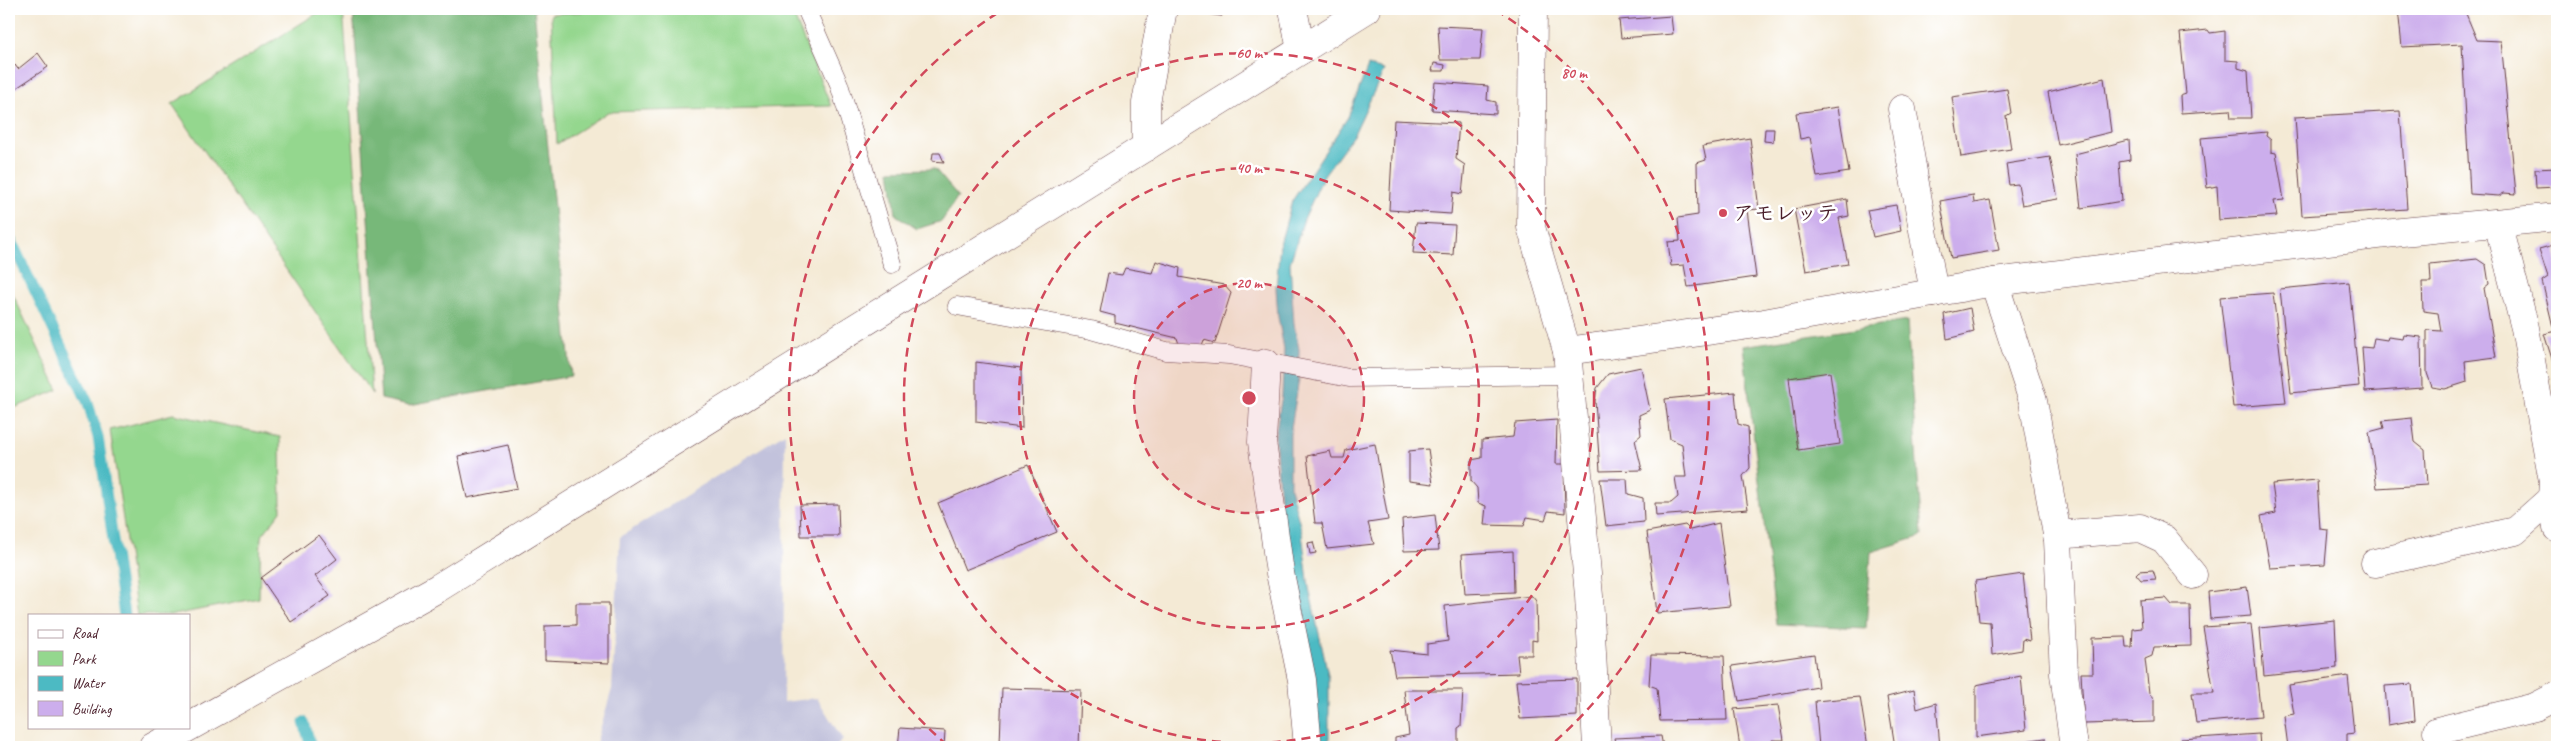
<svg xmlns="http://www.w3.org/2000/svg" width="2566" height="756" font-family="Caveat,'Klee One',sans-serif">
<rect width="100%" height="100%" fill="#fff"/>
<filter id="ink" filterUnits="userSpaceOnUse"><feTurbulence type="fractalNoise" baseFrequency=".02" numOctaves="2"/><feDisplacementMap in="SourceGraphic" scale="10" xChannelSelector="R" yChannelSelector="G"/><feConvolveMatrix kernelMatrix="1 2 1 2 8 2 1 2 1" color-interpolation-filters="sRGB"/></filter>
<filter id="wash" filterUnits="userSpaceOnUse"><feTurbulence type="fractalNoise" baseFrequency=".0096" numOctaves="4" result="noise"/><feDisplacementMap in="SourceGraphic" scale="20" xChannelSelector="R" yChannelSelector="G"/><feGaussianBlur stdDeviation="1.12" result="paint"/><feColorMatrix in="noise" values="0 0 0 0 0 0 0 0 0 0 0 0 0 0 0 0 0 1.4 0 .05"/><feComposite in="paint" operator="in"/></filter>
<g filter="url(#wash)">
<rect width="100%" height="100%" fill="#f4ead5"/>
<path fill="#c2c2dc" d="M 785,433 L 783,702 L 817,698 L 843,740 L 835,747 L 595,747 L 612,689 L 620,537 Z"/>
<g fill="#94d78e" stroke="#6f7b5c">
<path d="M 324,9 L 343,9 L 372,394 L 172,104 Z"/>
<path d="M 621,9 L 791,9 L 831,106 L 608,112 L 557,144 L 551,14 Z"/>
<path d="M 9,286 L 58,390 L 14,408 L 9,397 Z"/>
<path d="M 173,414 L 280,437 L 281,511 L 261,537 L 259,598 L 173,615 L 137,615 L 110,430 Z"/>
</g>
<g fill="#77b879" stroke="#606c52">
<path d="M 353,9 L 534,9 L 571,376 L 409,405 L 381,399 Z"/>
<path d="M 935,169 L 958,196 L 942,221 L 917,229 L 896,215 L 890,170 Z"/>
<path d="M 1907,321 L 1922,536 L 1871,552 L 1866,628 L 1776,624 L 1743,346 Z"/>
</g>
<path fill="#4cbac3" stroke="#4b6c77" d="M 1368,66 L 1384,70 L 1354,134 L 1324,175 L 1304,219 L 1290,263 L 1294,324 L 1299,349 L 1299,379 L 1290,434 L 1290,487 L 1302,533 L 1309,588 L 1329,679 L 1329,747 L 1317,747 L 1283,541 L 1275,436 L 1282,395 L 1284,349 L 1278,317 L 1276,288 L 1280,244 L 1292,201 L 1348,117 Z"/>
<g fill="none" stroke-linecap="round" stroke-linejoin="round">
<g stroke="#4cbac3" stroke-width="11">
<path d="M 9,236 L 88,403 L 98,437 L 124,615"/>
<path d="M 304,722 L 311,747"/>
</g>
</g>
<g id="blocks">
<g fill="#ccaeec">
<path d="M 1206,9 L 1222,9 L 1222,16 L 1206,14 Z"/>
<path d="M 2398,9 L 2464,9 L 2477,40 L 2501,41 L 2516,194 L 2504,193 L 2499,196 L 2470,194 L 2462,44 L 2402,47 Z"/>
<path d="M 1671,16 L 1673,34 L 1621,38 L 1619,20 Z"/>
<path d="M 1438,26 L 1483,28 L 1480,60 L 1440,60 Z"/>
<path d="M 2208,30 L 2210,33 L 2225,31 L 2225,60 L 2238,61 L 2238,68 L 2248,71 L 2251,118 L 2231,118 L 2230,110 L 2181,113 L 2180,96 L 2186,94 L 2180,33 Z"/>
<path d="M 38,53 L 48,67 L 9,93 L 9,70 L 15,65 L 18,69 Z"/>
<path d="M 1434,63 L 1445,65 L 1444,71 L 1432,71 Z"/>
<path d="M 2104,78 L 2111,132 L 2058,145 L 2048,92 Z"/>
<path d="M 1435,82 L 1488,86 L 1487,100 L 1496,102 L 1496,114 L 1432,110 Z"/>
<path d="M 2007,89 L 2011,113 L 2006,116 L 2011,149 L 1961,157 L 1952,97 Z"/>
<path d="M 1838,107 L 1849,172 L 1817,177 L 1810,137 L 1800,139 L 1796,113 Z"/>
<path d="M 2400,111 L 2407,209 L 2302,216 L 2295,117 Z"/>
<path d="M 1394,120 L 1459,123 L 1456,159 L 1465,165 L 1462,194 L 1453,192 L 1451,214 L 1389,210 Z"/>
<path d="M 1765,129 L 1774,129 L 1773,142 L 1764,141 Z"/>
<path d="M 2267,132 L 2266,136 L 2271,140 L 2271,152 L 2276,153 L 2284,200 L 2274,201 L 2277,216 L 2219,220 L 2217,186 L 2207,188 L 2201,138 Z"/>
<path d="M 1750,138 L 1759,209 L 1747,210 L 1756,277 L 1688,287 L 1684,265 L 1671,266 L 1668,242 L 1680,241 L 1678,218 L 1698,215 L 1697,163 L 1706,160 L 1703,146 Z"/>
<path d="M 2129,140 L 2130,160 L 2119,162 L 2122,201 L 2081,208 L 2075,154 Z"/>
<path d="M 933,153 L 940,153 L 944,162 L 932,161 Z"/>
<path d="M 2050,157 L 2058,199 L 2022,205 L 2018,184 L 2009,185 L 2006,164 Z"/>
<path d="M 2557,168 L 2557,187 L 2536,188 L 2535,169 Z"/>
<path d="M 1973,195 L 1974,203 L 1990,200 L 1999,250 L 1951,258 L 1940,201 Z"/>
<path d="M 1847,199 L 1849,216 L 1839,218 L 1848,264 L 1806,271 L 1794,209 Z"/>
<path d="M 1896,205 L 1901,231 L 1873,237 L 1867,210 Z"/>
<path d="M 1416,223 L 1455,225 L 1453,255 L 1413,253 Z"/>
<path d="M 2557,244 L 2557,326 L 2553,327 L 2542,281 L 2548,277 L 2539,249 Z"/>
<path d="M 2477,259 L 2486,265 L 2489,284 L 2484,288 L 2496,357 L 2465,361 L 2467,382 L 2445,389 L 2432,387 L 2427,373 L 2427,330 L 2441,331 L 2438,313 L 2423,311 L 2422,282 L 2431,282 L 2430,264 Z"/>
<path d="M 1156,261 L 1180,268 L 1179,277 L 1224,285 L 1231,293 L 1215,343 L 1204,340 L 1201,348 L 1179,344 L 1177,338 L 1115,323 L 1115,316 L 1100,312 L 1108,273 L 1122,275 L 1125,268 L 1152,273 Z"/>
<path d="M 2349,282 L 2359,386 L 2291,393 L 2280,289 Z"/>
<path d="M 2273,293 L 2286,403 L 2233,407 L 2220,297 Z"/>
<path d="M 1970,308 L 1974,332 L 1947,339 L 1944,314 Z"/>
<path d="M 2557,331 L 2557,364 L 2554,365 L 2544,334 Z"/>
<path d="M 2404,335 L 2421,337 L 2422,388 L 2365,392 L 2362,347 L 2372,348 L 2374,338 L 2387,340 L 2388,337 L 2403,339 Z"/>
<path d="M 976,362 L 1021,368 L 1022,428 L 976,422 Z"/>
<path d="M 1641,367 L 1650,410 L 1639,415 L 1641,435 L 1635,440 L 1642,470 L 1600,471 L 1595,401 L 1597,388 L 1608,374 Z"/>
<path d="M 1830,372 L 1840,444 L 1798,450 L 1789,378 Z"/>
<path d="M 1735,392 L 1738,424 L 1748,427 L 1750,468 L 1743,476 L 1748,509 L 1656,516 L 1655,503 L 1671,503 L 1678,497 L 1675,477 L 1686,477 L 1682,444 L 1670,439 L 1665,399 Z"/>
<path d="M 2412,418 L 2415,442 L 2425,450 L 2427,485 L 2377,488 L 2369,432 L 2384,428 L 2382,421 Z"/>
<path d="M 1557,420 L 1556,464 L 1564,464 L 1565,513 L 1548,511 L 1545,520 L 1527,517 L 1524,526 L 1484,525 L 1486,506 L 1478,503 L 1477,488 L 1471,481 L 1471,460 L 1482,458 L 1482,440 L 1513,437 L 1515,423 Z"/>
<path d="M 1375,444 L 1388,520 L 1368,523 L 1374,544 L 1327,549 L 1322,523 L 1315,523 L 1307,456 L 1330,451 L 1332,458 L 1344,458 L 1346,450 Z"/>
<path d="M 508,445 L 517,488 L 467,498 L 458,456 Z"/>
<path d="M 1428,449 L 1433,484 L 1409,481 L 1409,451 Z"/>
<path d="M 1028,465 L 1057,532 L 965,570 L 938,503 Z"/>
<path d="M 1600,479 L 1627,479 L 1628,494 L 1643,498 L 1644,522 L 1606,526 Z"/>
<path d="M 2317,480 L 2320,529 L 2328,530 L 2325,565 L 2270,568 L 2261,516 L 2276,513 L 2272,484 Z"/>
<path d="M 838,504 L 839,536 L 801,536 L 800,505 Z"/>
<path d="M 1435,515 L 1439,550 L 1404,551 L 1402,519 Z"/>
<path d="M 1719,523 L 1730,606 L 1657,613 L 1647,532 L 1685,525 L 1690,530 Z"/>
<path d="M 319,535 L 337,559 L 315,576 L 330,596 L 291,622 L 261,578 Z"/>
<path d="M 1313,542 L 1316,553 L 1310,554 L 1308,543 Z"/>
<path d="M 1513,551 L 1514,592 L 1465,594 L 1462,554 Z"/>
<path d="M 2153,570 L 2156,579 L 2141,580 L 2136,574 L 2139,571 Z"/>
<path d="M 2023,574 L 2030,641 L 2023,639 L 2022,650 L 1992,655 L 1990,622 L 1979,621 L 1975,581 Z"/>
<path d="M 2247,587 L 2251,616 L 2210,619 L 2208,592 Z"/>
<path d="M 1532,596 L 1536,601 L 1537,641 L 1532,640 L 1532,655 L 1517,655 L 1519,673 L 1395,676 L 1390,650 L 1427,654 L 1427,644 L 1448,641 L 1445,606 Z"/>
<path d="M 2166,598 L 2172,605 L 2190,605 L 2191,646 L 2154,647 L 2152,656 L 2145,659 L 2149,693 L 2154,699 L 2154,722 L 2084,724 L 2081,673 L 2093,673 L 2092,638 L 2125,637 L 2126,647 L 2132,647 L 2133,629 L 2142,628 L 2140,600 Z"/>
<path d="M 576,603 L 609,603 L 609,663 L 545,660 L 545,626 L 576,625 Z"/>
<path d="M 2335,620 L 2337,668 L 2264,676 L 2260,628 Z"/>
<path d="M 2251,624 L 2261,717 L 2196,723 L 2192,693 L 2214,693 L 2203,627 Z"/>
<path d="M 1814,654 L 1818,687 L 1739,701 L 1732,666 Z"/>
<path d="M 1651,655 L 1724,656 L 1727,720 L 1660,721 L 1657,688 L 1649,685 Z"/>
<path d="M 2021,676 L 2026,730 L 1976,737 L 1976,685 Z"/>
<path d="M 2348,676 L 2354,733 L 2347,734 L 2347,747 L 2288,747 L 2284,716 L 2294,714 L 2289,685 Z"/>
<path d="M 1577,679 L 1577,716 L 1520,719 L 1516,681 Z"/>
<path d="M 2412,684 L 2415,720 L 2388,725 L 2385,686 Z"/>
<path d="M 1002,688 L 1081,690 L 1079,747 L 1013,747 L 1000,744 Z"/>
<path d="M 1404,690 L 1463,690 L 1461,726 L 1458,728 L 1458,747 L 1395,747 L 1395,738 L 1409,735 Z"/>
<path d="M 1914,690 L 1917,709 L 1936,703 L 1940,747 L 1895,747 L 1887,697 Z"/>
<path d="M 1860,697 L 1868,747 L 1819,747 L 1815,701 Z"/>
<path d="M 1778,705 L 1784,740 L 1772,740 L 1772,747 L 1740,747 L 1734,709 Z"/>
<path d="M 900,728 L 945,731 L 944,747 L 898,747 Z"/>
<path d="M 2259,734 L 2260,747 L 2182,747 L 2181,739 Z"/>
<path d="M 1661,736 L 1663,747 L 1616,747 L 1614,738 Z"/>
<path d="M 2045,738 L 2047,747 L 2011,747 L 2011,743 Z"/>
</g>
</g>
</g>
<g filter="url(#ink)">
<use href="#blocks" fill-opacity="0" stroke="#643d44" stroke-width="1"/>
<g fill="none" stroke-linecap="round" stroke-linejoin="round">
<defs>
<g id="service">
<path d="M 806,9 L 839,84 L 892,264"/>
<path d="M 957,306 L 1091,330 L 1166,351 L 1229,355 L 1349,378 L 1569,375"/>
</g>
<g id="minor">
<path d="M 1293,9 L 1301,50"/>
<path d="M 1533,9 L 1531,227 L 1567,351 L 1589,596 L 1597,747"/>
<path d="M 1902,109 L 1934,293"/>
<path d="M 1146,147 L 1146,103 L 1163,9"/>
<path d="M 2498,223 L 2525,328 L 2553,481 L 2552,498 L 2557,528"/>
<path d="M 1994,282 L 2033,401 L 2058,540 L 2064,674 L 2074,747"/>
<path d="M 1567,351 L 1764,323 L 1994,282 L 2402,232 L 2557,217"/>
<path d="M 1266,363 L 1262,442 L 1280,573 L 1302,680 L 1308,747"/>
<path d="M 2057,535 L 2140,528 L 2164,539 L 2193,575"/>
<path d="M 2375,563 L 2515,531 L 2552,498"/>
<path d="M 2437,731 L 2535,707 L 2557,696"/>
</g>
<path id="tertiary" d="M 153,747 L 438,588 L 1367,9"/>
</defs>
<use href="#service" stroke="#643d44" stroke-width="19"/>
<use href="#minor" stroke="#643d44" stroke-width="29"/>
<use href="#tertiary" stroke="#643d44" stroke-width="29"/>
<use href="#service" stroke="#fff" stroke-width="18"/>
<use href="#minor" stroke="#fff" stroke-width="28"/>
<use href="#tertiary" stroke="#fff" stroke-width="28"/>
</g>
</g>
<circle cx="1249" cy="398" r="115" fill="#d1495b" fill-opacity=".12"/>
<g fill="none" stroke="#d1495b" stroke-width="2.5" stroke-dasharray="9 6">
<circle cx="1249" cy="398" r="115"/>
<circle cx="1249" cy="398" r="230"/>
<circle cx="1249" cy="398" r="345"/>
<path d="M947 745A460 460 0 0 1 1002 10M1496 10A460 460 0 0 1 1551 745"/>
</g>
<circle fill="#d1495b" stroke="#fff" stroke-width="2" cx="1723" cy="213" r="5"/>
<g text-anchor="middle" stroke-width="5" stroke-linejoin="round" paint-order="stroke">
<g font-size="21" font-weight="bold" fill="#4a1f2b" stroke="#fff" text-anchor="start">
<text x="1733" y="220">アモレッテ</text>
</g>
</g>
<circle cx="1249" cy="398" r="8" fill="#d1495b" stroke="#fff" stroke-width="2.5"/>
<g font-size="15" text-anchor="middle" font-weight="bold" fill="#d1495b" stroke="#fff" stroke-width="5" stroke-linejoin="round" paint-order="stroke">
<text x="1249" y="58">60 m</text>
<text x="1574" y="78">80 m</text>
<text x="1249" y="173">40 m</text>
<text x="1249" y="288">20 m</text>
</g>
<rect width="2566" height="756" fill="none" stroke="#fff" stroke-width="30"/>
<rect x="28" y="614" width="162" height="115" fill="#ffffff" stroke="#b7a5aa"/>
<rect x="38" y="630" width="25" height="8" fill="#ffffff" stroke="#b7a5aa"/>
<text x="72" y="638" font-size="15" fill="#4a1f2b">Road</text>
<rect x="38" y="651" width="25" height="15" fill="#94d78e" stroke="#b7a5aa"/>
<text x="72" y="664" font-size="15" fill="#4a1f2b">Park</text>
<rect x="38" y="676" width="25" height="15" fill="#4cbac3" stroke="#b7a5aa"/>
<text x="72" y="688" font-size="15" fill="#4a1f2b">Water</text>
<rect x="38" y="701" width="25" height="15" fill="#ccaeec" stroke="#b7a5aa"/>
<text x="72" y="714" font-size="15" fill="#4a1f2b">Building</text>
</svg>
